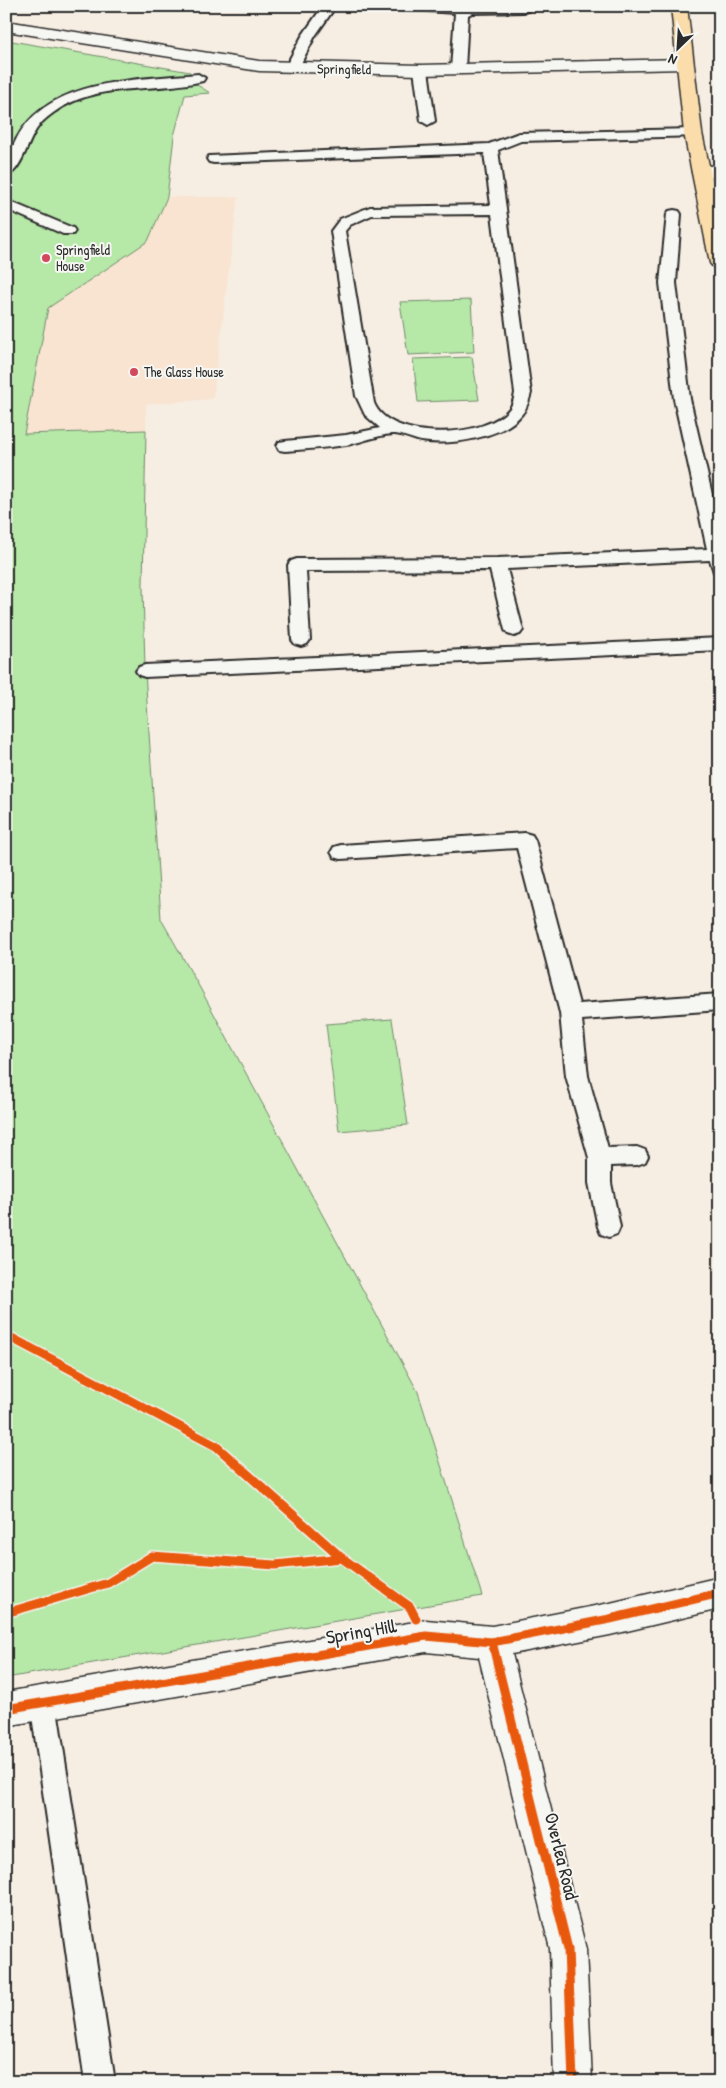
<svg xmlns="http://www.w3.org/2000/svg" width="726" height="2088" font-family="'Patrick Hand',sans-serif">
<rect width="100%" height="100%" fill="#f7eee3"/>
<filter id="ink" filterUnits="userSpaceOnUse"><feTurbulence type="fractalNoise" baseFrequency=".02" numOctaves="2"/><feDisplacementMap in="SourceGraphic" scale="10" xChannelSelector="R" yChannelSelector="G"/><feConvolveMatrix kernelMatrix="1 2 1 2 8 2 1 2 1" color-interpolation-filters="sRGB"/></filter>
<g filter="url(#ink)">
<path fill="#f8e4d1" d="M 167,197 L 238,197 L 213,399 L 146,404 L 146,430 L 24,434 L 48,307 L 148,241 Z"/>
<g fill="#b6e8a8" stroke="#708a6a">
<path d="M 6,40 L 190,72 L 191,81 L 210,93 L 185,95 L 174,136 L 167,197 L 148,241 L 48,308 L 24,434 L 146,430 L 143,585 L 145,671 L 161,919 L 200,988 L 418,1392 L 482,1596 L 6,1678 Z"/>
<path d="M 471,300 L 474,352 L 408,355 L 400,302 Z"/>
<path d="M 472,357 L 479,400 L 418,402 L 413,359 Z"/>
<path d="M 392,1019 L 408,1125 L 339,1131 L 326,1024 Z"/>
</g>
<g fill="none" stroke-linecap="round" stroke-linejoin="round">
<defs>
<g id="service">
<path d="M 323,6 L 336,6 L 315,36 L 297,71 L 287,71 L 285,68 L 302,36 Z"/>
<path d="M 405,6 L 530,6 L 528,11 L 523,12 L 472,13 L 468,15 L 465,69 L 458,73 L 451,69 L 455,13 L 411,10 Z"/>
<path d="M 421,66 L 428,70 L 435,121 L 428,125 L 421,121 L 414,70 Z"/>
<path d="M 198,74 L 205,78 L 203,81 C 154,93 96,81 53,113 C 48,117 42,121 39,126 C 28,138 22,172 6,176 C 6,161 9,154 16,140 C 47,78 138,80 198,74 Z"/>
<path d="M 693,129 L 700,133 L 698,136 L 521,141 L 498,150 L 531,393 C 529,400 527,408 522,414 C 503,438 450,446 421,441 C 413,439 404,435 395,434 C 384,433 359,443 346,445 C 326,448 305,449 285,451 L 279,450 L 277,446 L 279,442 L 285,441 L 346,435 L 380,428 L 365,415 L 356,396 L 331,231 L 340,219 L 370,207 L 491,205 L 484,153 L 214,163 L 209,162 L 207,159 L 209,156 L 489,144 L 519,133 ZM 492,214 L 515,393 C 514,398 513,404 510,408 C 488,439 389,442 374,403 L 345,231 L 350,225 L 372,215 Z"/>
<path d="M 6,200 L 73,228 L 75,231 L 73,234 L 63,234 L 6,209 Z"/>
<path d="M 674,210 L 679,211 L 681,214 L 676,283 L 690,399 L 720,529 L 720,574 L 714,572 L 710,560 L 507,569 L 523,630 L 520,634 L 514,636 L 508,634 L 505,630 L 490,570 L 306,571 L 310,640 L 307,644 L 301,646 L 295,644 L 292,640 L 288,565 L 291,561 L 297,559 L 497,558 L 707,549 L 674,399 L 660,283 L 667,214 L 669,211 Z"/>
<path d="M 720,638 L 720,650 L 145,677 L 139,675 L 136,671 L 139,667 L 145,665 Z"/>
<path d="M 525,833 L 532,835 L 535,840 L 579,1004 L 720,994 L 720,1010 L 582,1020 L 588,1076 L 608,1148 L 637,1147 L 645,1150 L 648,1156 L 645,1162 L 637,1165 L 611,1166 L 611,1183 L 620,1227 L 617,1234 L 609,1237 L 601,1234 L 598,1227 L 589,1183 L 589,1158 L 566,1076 L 560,1013 L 517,848 L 341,859 L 334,857 L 331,852 L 334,847 L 341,845 Z"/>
<path d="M 43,1689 L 52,1693 L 56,1702 L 115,2082 L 85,2082 L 30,1702 L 34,1693 Z"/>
</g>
<g id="minor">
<path d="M 6,21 L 259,61 L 421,65 L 684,59 L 690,60 L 693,64 L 690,68 L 684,69 L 421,75 L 259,71 L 6,31 Z"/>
<path d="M 701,166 L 720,166 L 720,178 L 694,176 L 692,172 L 694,168 Z"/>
<path d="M 720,1577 L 720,1609 L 610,1635 L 512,1654 L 586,1949 L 592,2082 L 554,2082 L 550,1949 L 479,1657 L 426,1652 L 6,1726 L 6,1692 L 426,1620 L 492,1626 L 610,1603 Z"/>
</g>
<path id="trunk" d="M 671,6 L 687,6 L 702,133 L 720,216 L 720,269 L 713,267 L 710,263 L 684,133 Z"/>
</defs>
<use href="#service" stroke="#2b2b2b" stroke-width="4"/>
<use href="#minor" stroke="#2b2b2b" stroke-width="3"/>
<use href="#trunk" stroke="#2b2b2b" stroke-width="3"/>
<use href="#service" fill="#f6f6f2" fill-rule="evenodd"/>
<use href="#minor" fill="#f6f6f2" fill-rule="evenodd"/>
<use href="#trunk" fill="#fbddab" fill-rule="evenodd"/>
<defs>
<g id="cycleway">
<path d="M 6,1335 L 216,1446 L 342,1558 L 410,1607 L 416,1619"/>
<path d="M 6,1613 L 108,1583 L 152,1556 L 275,1565 L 342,1558"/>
<path d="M 492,1642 L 568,1949 L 573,2082"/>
<path d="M 6,1709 L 426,1636 L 492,1642 L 610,1619 L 720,1593"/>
</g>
</defs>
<use href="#cycleway" stroke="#f6f6f2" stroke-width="12"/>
<use href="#cycleway" stroke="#e8590c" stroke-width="9"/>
</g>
</g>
<g fill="#d1495b" stroke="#f6f6f2" stroke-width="2">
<circle cx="46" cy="258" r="5"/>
<circle cx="134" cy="372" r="5"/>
</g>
<g text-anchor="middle" stroke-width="4" stroke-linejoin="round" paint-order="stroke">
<g font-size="14" fill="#2b2b2b" stroke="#f6f6f2">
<text transform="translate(344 69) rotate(1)" y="5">Springfield</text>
</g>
<g font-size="14" fill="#2b2b2b" stroke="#f6f6f2" text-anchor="start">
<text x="56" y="255">Springfield<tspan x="56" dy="16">House</tspan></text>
<text x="144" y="377">The Glass House</text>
</g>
<g font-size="19" fill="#2b2b2b" stroke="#f6f6f2">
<text transform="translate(361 1631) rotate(-10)" y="7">Spring Hill</text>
<text transform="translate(562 1856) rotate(76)" y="7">Overlea Road</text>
</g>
</g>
<rect width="726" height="2088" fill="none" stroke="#f6f6f2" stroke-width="25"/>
<rect x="12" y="12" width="701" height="2063" fill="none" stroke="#2b2b2b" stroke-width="2" filter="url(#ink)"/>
<g transform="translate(678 48) rotate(205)" stroke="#f6f6f2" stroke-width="4" paint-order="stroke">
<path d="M0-4L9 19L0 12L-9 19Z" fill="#2b2b2b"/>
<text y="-8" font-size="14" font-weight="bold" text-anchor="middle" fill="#2b2b2b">N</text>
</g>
</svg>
